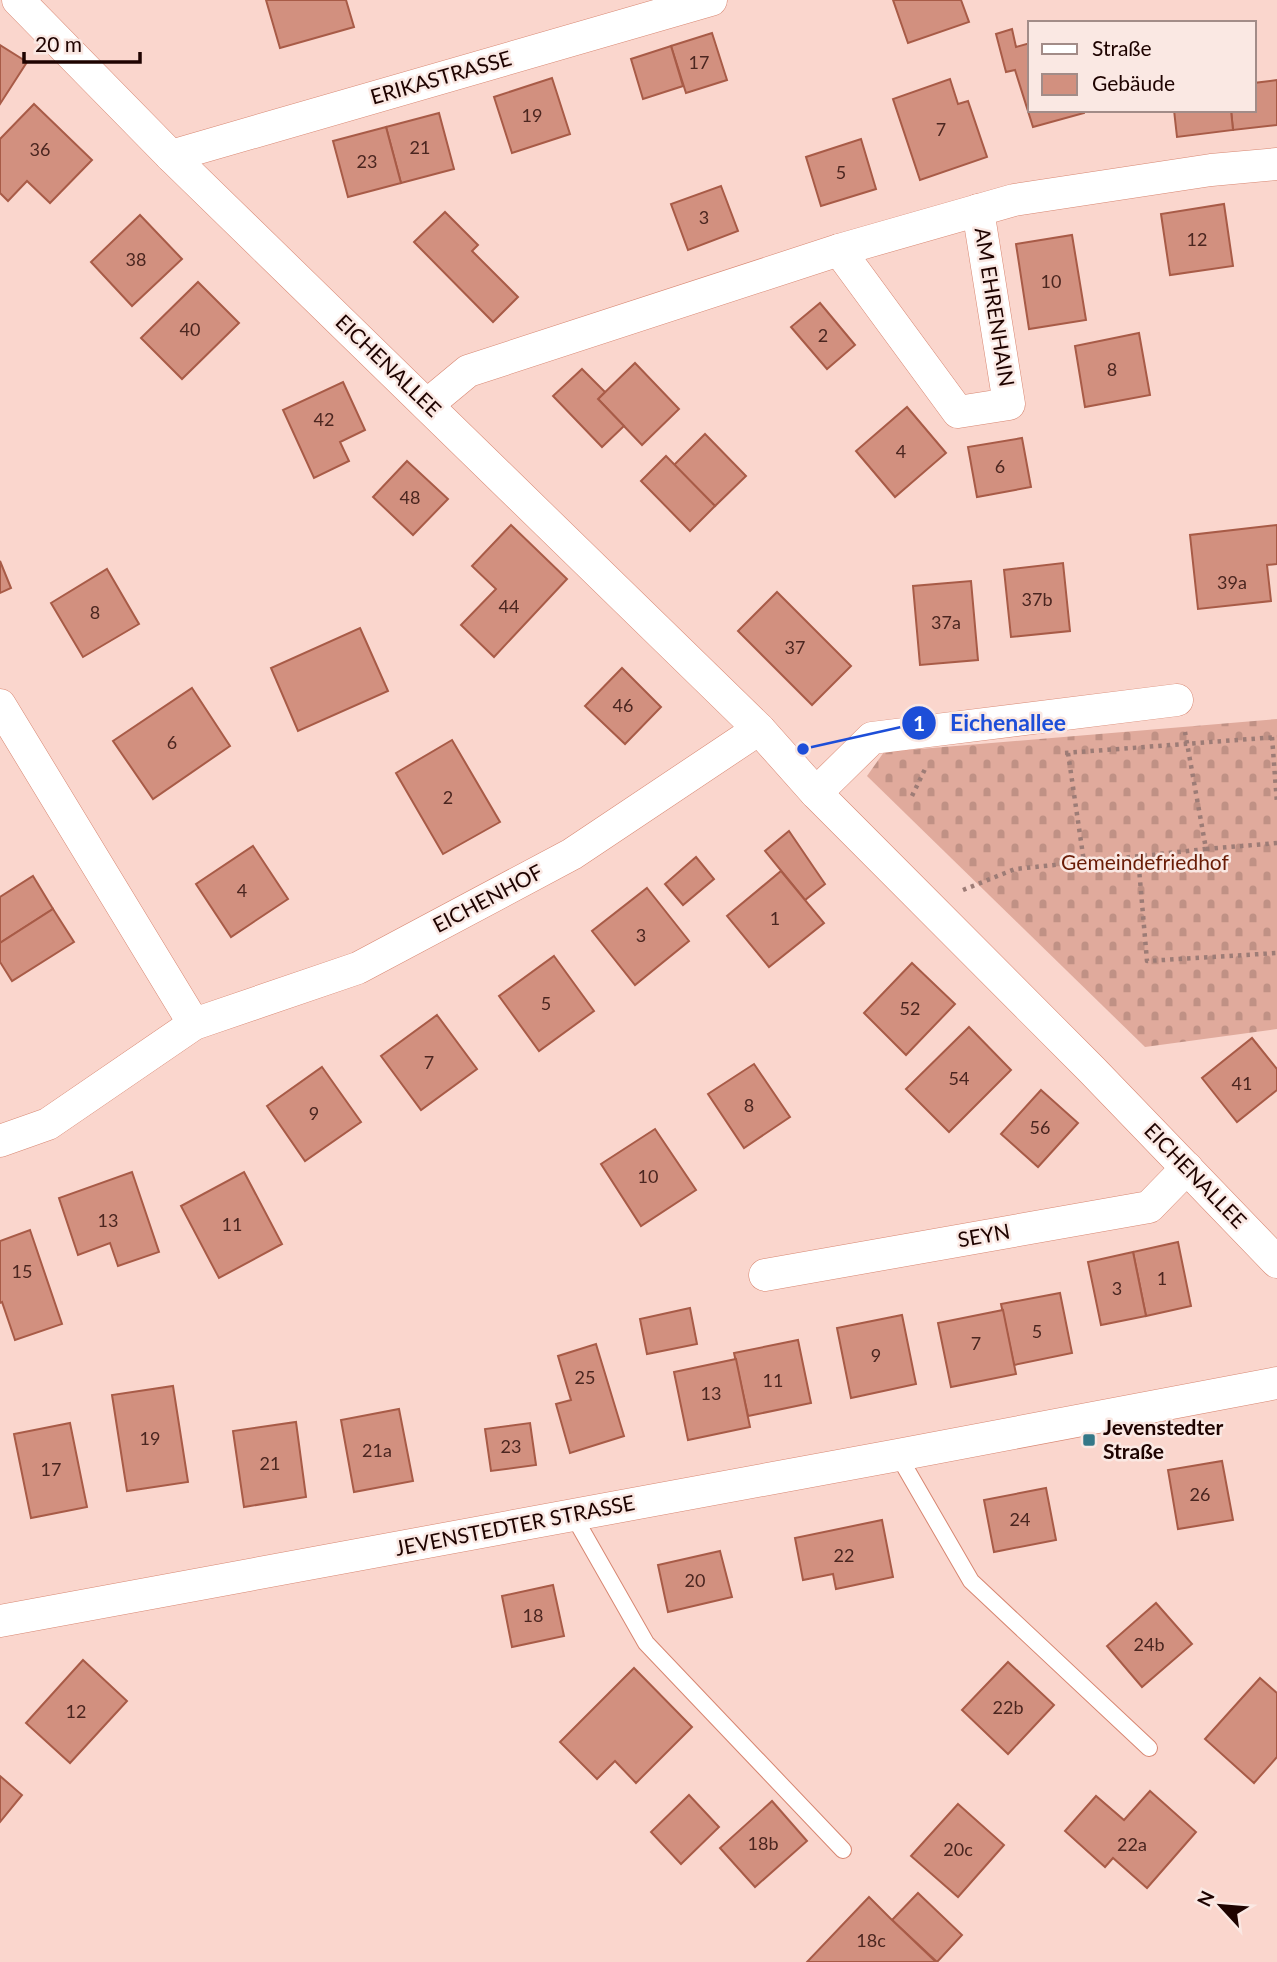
<svg xmlns="http://www.w3.org/2000/svg" width="1277" height="1962" font-family="Lato,sans-serif">
<defs>
<pattern id="cemetery-stones" width="16" height="16" patternUnits="userSpaceOnUse" patternTransform="scale(1.75)"><rect width="16" height="16" fill="#e0aa9c"/><path d="M2 7V4a2 2 0 0 1 4 0v3zM10 15v-3a2 2 0 0 1 4 0v3z" fill="#c09185"/></pattern>
</defs>
<rect width="100%" height="100%" fill="#fad6cd"/>
<path fill="url(#cemetery-stones)" d="M 1277,719 L 1277,1029 L 1145,1047 L 867,776 L 884,752 Z"/>
<g fill="#d2907f" stroke="#a85b47" stroke-width="2">
<path d="M 266,0 L 346,0 L 354,27 L 280,48 Z"/>
<path d="M 893,0 L 961,0 L 969,22 L 908,43 Z"/>
<path d="M 1012,29 L 1016,47 L 1030,43 L 1030,110 L 1084,110 L 1084,113 L 1033,127 L 1015,70 L 1006,72 L 996,34 Z"/>
<path d="M 712,33 L 727,80 L 686,93 L 671,46 Z"/>
<path d="M 0,45 L 27,62 L 0,104 Z"/>
<path d="M 671,46 L 683,86 L 643,99 L 631,59 Z"/>
<path d="M 552,78 L 570,134 L 512,153 L 494,97 Z"/>
<path d="M 950,79 L 958,104 L 968,101 L 987,157 L 920,180 L 893,99 Z"/>
<path d="M 1277,80 L 1277,125 L 1233,130 L 1231,110 L 1254,110 L 1254,83 Z"/>
<path d="M 34,104 L 92,160 L 50,203 L 27,181 L 8,201 L 0,193 L 0,139 Z"/>
<path d="M 1174,110 L 1231,110 L 1233,130 L 1177,137 Z"/>
<path d="M 439,113 L 454,169 L 401,183 L 386,127 Z"/>
<path d="M 386,127 L 401,183 L 348,197 L 333,141 Z"/>
<path d="M 861,139 L 876,189 L 821,206 L 806,157 Z"/>
<path d="M 721,186 L 738,231 L 688,250 L 671,204 Z"/>
<path d="M 1224,204 L 1233,266 L 1170,275 L 1161,214 Z"/>
<path d="M 445,212 L 478,245 L 472,251 L 518,297 L 493,322 L 414,242 Z"/>
<path d="M 140,215 L 182,259 L 132,306 L 91,262 Z"/>
<path d="M 1072,235 L 1086,320 L 1029,329 L 1016,244 Z"/>
<path d="M 198,282 L 239,323 L 182,379 L 141,338 Z"/>
<path d="M 820,303 L 855,345 L 827,369 L 791,327 Z"/>
<path d="M 1139,333 L 1150,395 L 1085,407 L 1075,346 Z"/>
<path d="M 635,363 L 679,409 L 642,445 L 598,399 Z"/>
<path d="M 582,369 L 605,392 L 598,399 L 624,426 L 602,447 L 553,396 Z"/>
<path d="M 343,382 L 365,430 L 340,442 L 349,461 L 314,478 L 283,410 Z"/>
<path d="M 907,407 L 946,453 L 895,497 L 856,451 Z"/>
<path d="M 705,434 L 746,476 L 715,506 L 674,465 Z"/>
<path d="M 1022,438 L 1031,487 L 977,497 L 968,447 Z"/>
<path d="M 666,456 L 715,506 L 690,531 L 641,481 Z"/>
<path d="M 407,461 L 448,499 L 413,535 L 373,497 Z"/>
<path d="M 511,525 L 567,579 L 494,657 L 461,625 L 496,589 L 472,566 Z"/>
<path d="M 1277,525 L 1277,564 L 1267,565 L 1271,601 L 1198,609 L 1190,535 Z"/>
<path d="M 0,561 L 11,588 L 0,593 Z"/>
<path d="M 1063,563 L 1070,631 L 1011,637 L 1004,570 Z"/>
<path d="M 107,569 L 139,624 L 83,657 L 51,603 Z"/>
<path d="M 971,581 L 978,660 L 920,665 L 913,586 Z"/>
<path d="M 777,592 L 851,666 L 812,705 L 738,631 Z"/>
<path d="M 360,628 L 388,691 L 298,731 L 271,668 Z"/>
<path d="M 622,668 L 661,707 L 625,744 L 585,706 Z"/>
<path d="M 192,688 L 230,746 L 153,799 L 113,741 Z"/>
<path d="M 452,740 L 500,822 L 443,854 L 396,773 Z"/>
<path d="M 789,831 L 825,884 L 805,900 L 765,851 Z"/>
<path d="M 253,846 L 288,899 L 231,937 L 196,884 Z"/>
<path d="M 696,857 L 714,879 L 683,905 L 665,884 Z"/>
<path d="M 781,871 L 824,923 L 769,967 L 727,916 Z"/>
<path d="M 33,876 L 53,909 L 0,943 L 0,897 Z"/>
<path d="M 647,888 L 689,941 L 635,985 L 592,931 Z"/>
<path d="M 53,909 L 74,942 L 12,981 L 0,962 L 0,943 Z"/>
<path d="M 554,956 L 594,1011 L 539,1051 L 499,996 Z"/>
<path d="M 912,963 L 955,1004 L 906,1055 L 864,1013 Z"/>
<path d="M 437,1015 L 477,1069 L 421,1110 L 381,1056 Z"/>
<path d="M 969,1027 L 1011,1070 L 949,1132 L 906,1089 Z"/>
<path d="M 1252,1038 L 1277,1069 L 1277,1090 L 1237,1122 L 1202,1078 Z"/>
<path d="M 754,1064 L 790,1117 L 744,1148 L 708,1094 Z"/>
<path d="M 322,1067 L 361,1122 L 305,1161 L 267,1106 Z"/>
<path d="M 1041,1090 L 1078,1123 L 1038,1167 L 1001,1134 Z"/>
<path d="M 655,1129 L 696,1190 L 641,1226 L 601,1164 Z"/>
<path d="M 132,1172 L 159,1252 L 118,1266 L 110,1243 L 78,1255 L 59,1198 Z"/>
<path d="M 244,1172 L 282,1244 L 219,1278 L 181,1206 Z"/>
<path d="M 30,1230 L 62,1324 L 15,1340 L 2,1302 L 0,1303 L 0,1241 Z"/>
<path d="M 1178,1242 L 1191,1306 L 1146,1316 L 1133,1252 Z"/>
<path d="M 1133,1252 L 1146,1316 L 1101,1325 L 1088,1262 Z"/>
<path d="M 1060,1293 L 1072,1353 L 1014,1365 L 1001,1304 Z"/>
<path d="M 690,1308 L 697,1344 L 647,1354 L 640,1319 Z"/>
<path d="M 1003,1310 L 1016,1374 L 951,1387 L 938,1323 Z"/>
<path d="M 902,1315 L 916,1384 L 851,1398 L 837,1328 Z"/>
<path d="M 798,1340 L 811,1403 L 748,1416 L 734,1353 Z"/>
<path d="M 596,1344 L 624,1436 L 570,1453 L 556,1404 L 571,1400 L 558,1356 Z"/>
<path d="M 736,1359 L 750,1427 L 688,1440 L 674,1372 Z"/>
<path d="M 173,1386 L 188,1482 L 127,1491 L 112,1395 Z"/>
<path d="M 399,1409 L 413,1481 L 354,1492 L 341,1420 Z"/>
<path d="M 296,1422 L 306,1497 L 244,1507 L 233,1431 Z"/>
<path d="M 70,1423 L 87,1507 L 31,1518 L 14,1434 Z"/>
<path d="M 530,1423 L 536,1465 L 491,1471 L 485,1429 Z"/>
<path d="M 1222,1461 L 1233,1520 L 1178,1529 L 1168,1470 Z"/>
<path d="M 1046,1488 L 1056,1540 L 994,1552 L 984,1500 Z"/>
<path d="M 882,1520 L 893,1577 L 836,1589 L 833,1574 L 803,1580 L 795,1538 Z"/>
<path d="M 720,1551 L 732,1597 L 668,1612 L 658,1565 Z"/>
<path d="M 553,1585 L 564,1636 L 512,1647 L 502,1596 Z"/>
<path d="M 1156,1603 L 1192,1644 L 1142,1687 L 1107,1646 Z"/>
<path d="M 83,1660 L 127,1701 L 70,1763 L 26,1723 Z"/>
<path d="M 1008,1662 L 1054,1705 L 1008,1754 L 962,1710 Z"/>
<path d="M 634,1668 L 692,1727 L 636,1783 L 615,1761 L 597,1779 L 560,1742 Z"/>
<path d="M 1260,1678 L 1277,1693 L 1277,1757 L 1254,1783 L 1205,1739 Z"/>
<path d="M 0,1776 L 22,1795 L 0,1822 Z"/>
<path d="M 1150,1791 L 1196,1832 L 1147,1888 L 1113,1858 L 1105,1867 L 1065,1831 L 1096,1796 L 1124,1820 Z"/>
<path d="M 689,1795 L 719,1827 L 681,1864 L 651,1832 Z"/>
<path d="M 772,1801 L 807,1841 L 755,1887 L 720,1848 Z"/>
<path d="M 958,1804 L 1004,1845 L 958,1897 L 911,1856 Z"/>
<path d="M 918,1893 L 962,1935 L 937,1962 L 892,1920 Z"/>
<path d="M 869,1897 L 892,1920 L 936,1962 L 807,1962 Z"/>
</g>
<g fill="none" stroke-linecap="round" stroke-linejoin="round">
<defs>
<g id="lane">
<path d="M 898,1455 L 971,1581 L 1149,1748"/>
<path d="M 573,1515 L 646,1643 L 843,1850"/>
</g>
<g id="street">
<path d="M 18,0 L 171,156 L 759,729 L 816,793 L 1092,1070 L 1277,1262"/>
<path d="M 171,156 L 711,0"/>
<path d="M 839,250 L 958,412 L 1009,404 L 978,210"/>
<path d="M 427,405 L 468,371 L 839,250 L 1014,200 L 1211,170 L 1277,164"/>
<path d="M 0,705 L 194,1024"/>
<path d="M 816,793 L 872,738 L 1177,700"/>
<path d="M 0,1141 L 48,1124 L 194,1024 L 358,968 L 572,854 L 759,729"/>
<path d="M 765,1275 L 1149,1207 L 1187,1168"/>
<path d="M 0,1621 L 898,1455 L 1277,1383"/>
</g>
</defs>
<use href="#lane" stroke="#d78671" stroke-width="18"/>
<use href="#street" stroke="#d78671" stroke-width="33"/>
<g stroke="#9d7c76" stroke-width="4.5" stroke-dasharray="3.5 5" stroke-linecap="butt">
<path d="M 1272,737 L 1277,803"/>
<path d="M 1065,753 L 1277,737"/>
<path d="M 1068,753 L 1084,862 L 1206,849 L 1185,732"/>
<path d="M 912,796 L 926,767"/>
<path d="M 1206,849 L 1277,843"/>
<path d="M 1138,857 L 1147,961 L 1277,953"/>
<path d="M 963,890 L 1015,869 L 1084,862"/>
</g>
<use href="#lane" stroke="#fff" stroke-width="16"/>
<use href="#street" stroke="#fff" stroke-width="32"/>
</g>
<rect fill="#347888" stroke="#fae8e3" stroke-width="2.5" x="1082" y="1433" width="14" height="14" rx="3.5"/>
<g text-anchor="middle" stroke-width="5" stroke-linejoin="round" paint-order="stroke">
<g font-size="18" fill="#4b2620">
<text x="699" y="69">17</text>
<text x="532" y="122">19</text>
<text x="941" y="136">7</text>
<text x="420" y="154">21</text>
<text x="40" y="156">36</text>
<text x="367" y="168">23</text>
<text x="841" y="179">5</text>
<text x="704" y="224">3</text>
<text x="1197" y="246">12</text>
<text x="136" y="266">38</text>
<text x="1051" y="288">10</text>
<text x="190" y="336">40</text>
<text x="823" y="342">2</text>
<text x="1112" y="376">8</text>
<text x="324" y="426">42</text>
<text x="901" y="458">4</text>
<text x="1000" y="473">6</text>
<text x="410" y="504">48</text>
<text x="1232" y="589">39a</text>
<text x="1037" y="606">37b</text>
<text x="509" y="613">44</text>
<text x="95" y="619">8</text>
<text x="946" y="629">37a</text>
<text x="795" y="654">37</text>
<text x="623" y="712">46</text>
<text x="172" y="749">6</text>
<text x="448" y="804">2</text>
<text x="242" y="897">4</text>
<text x="775" y="925">1</text>
<text x="641" y="942">3</text>
<text x="546" y="1010">5</text>
<text x="910" y="1015">52</text>
<text x="429" y="1069">7</text>
<text x="959" y="1085">54</text>
<text x="1242" y="1090">41</text>
<text x="749" y="1112">8</text>
<text x="314" y="1120">9</text>
<text x="1040" y="1134">56</text>
<text x="648" y="1183">10</text>
<text x="108" y="1227">13</text>
<text x="232" y="1231">11</text>
<text x="22" y="1278">15</text>
<text x="1162" y="1285">1</text>
<text x="1117" y="1295">3</text>
<text x="1037" y="1338">5</text>
<text x="976" y="1350">7</text>
<text x="876" y="1362">9</text>
<text x="585" y="1384">25</text>
<text x="773" y="1387">11</text>
<text x="711" y="1400">13</text>
<text x="150" y="1445">19</text>
<text x="511" y="1453">23</text>
<text x="377" y="1457">21a</text>
<text x="270" y="1470">21</text>
<text x="51" y="1476">17</text>
<text x="1200" y="1501">26</text>
<text x="1020" y="1526">24</text>
<text x="844" y="1562">22</text>
<text x="695" y="1587">20</text>
<text x="533" y="1622">18</text>
<text x="1149" y="1651">24b</text>
<text x="1008" y="1714">22b</text>
<text x="76" y="1718">12</text>
<text x="763" y="1850">18b</text>
<text x="1132" y="1851">22a</text>
<text x="958" y="1856">20c</text>
<text x="871" y="1947">18c</text>
</g>
<g font-size="21" fill="#1e0300" stroke="#fae8e3">
<text transform="translate(441 78) rotate(-16)" y="7">ERIKASTRASSE</text>
<text transform="translate(994 307) rotate(81)" y="7">AM EHRENHAIN</text>
<text transform="translate(388 366) rotate(44)" y="7">EICHENALLEE</text>
<text transform="translate(488 899) rotate(-28)" y="7">EICHENHOF</text>
<text transform="translate(1195 1176) rotate(46)" y="7">EICHENALLEE</text>
<text transform="translate(984 1236) rotate(-10)" y="7">SEYN</text>
<text transform="translate(515 1526) rotate(-11)" y="7">JEVENSTEDTER STRASSE</text>
</g>
<g font-size="21" fill="#691c06" stroke="#fae8e3">
<text x="1145" y="870">Gemeindefriedhof</text>
</g>
<g font-size="21" font-weight="bold" fill="#1e0300" stroke="#fae8e3" text-anchor="start">
<text x="1103" y="1435">Jevenstedter<tspan x="1103" dy="24">Straße</tspan></text>
</g>
</g>
<path fill="none" stroke="#1d4ed8" stroke-width="2.5" d="M803 749L919 723"/>
<g fill="#1d4ed8" stroke="#fae8e3" stroke-width="2.5">
<circle cx="803" cy="749" r="7"/>
<circle cx="919" cy="723" r="18"/>
</g>
<g font-size="21" text-anchor="middle" font-weight="bold" fill="#fff">
<text x="919" y="731">1</text>
</g>
<g font-size="23" text-anchor="middle" font-weight="bold" fill="#1d4ed8" stroke="#fae8e3" stroke-width="5" stroke-linejoin="round" paint-order="stroke">
<text x="1008" y="731">Eichenallee</text>
</g>
<rect x="1028" y="21" width="228" height="91" fill="#fae8e3" stroke="#a28c88" stroke-width="2"/>
<rect x="1042" y="44" width="35" height="10" fill="#ffffff" stroke="#a28c88" stroke-width="2"/>
<text x="1092" y="56" font-size="21" fill="#1e0300">Straße</text>
<rect x="1042" y="74" width="35" height="21" fill="#d2907f" stroke="#a28c88" stroke-width="2"/>
<text x="1092" y="91" font-size="21" fill="#1e0300">Gebäude</text>
<g transform="translate(1221 1906) rotate(296)" stroke="#fae8e3" stroke-width="5" paint-order="stroke">
<path d="M0-5L12 26L0 18L-12 26Z" fill="#1e0300"/>
<text y="-10" font-size="19" font-weight="bold" text-anchor="middle" fill="#1e0300">N</text>
</g>
<path d="M24 52v10h116v-10" fill="none" stroke="#1e0300" stroke-width="3.5"/>
<text x="35" y="52" font-size="21" fill="#1e0300" stroke="#fae8e3" stroke-width="5" paint-order="stroke">20 m</text>
</svg>
